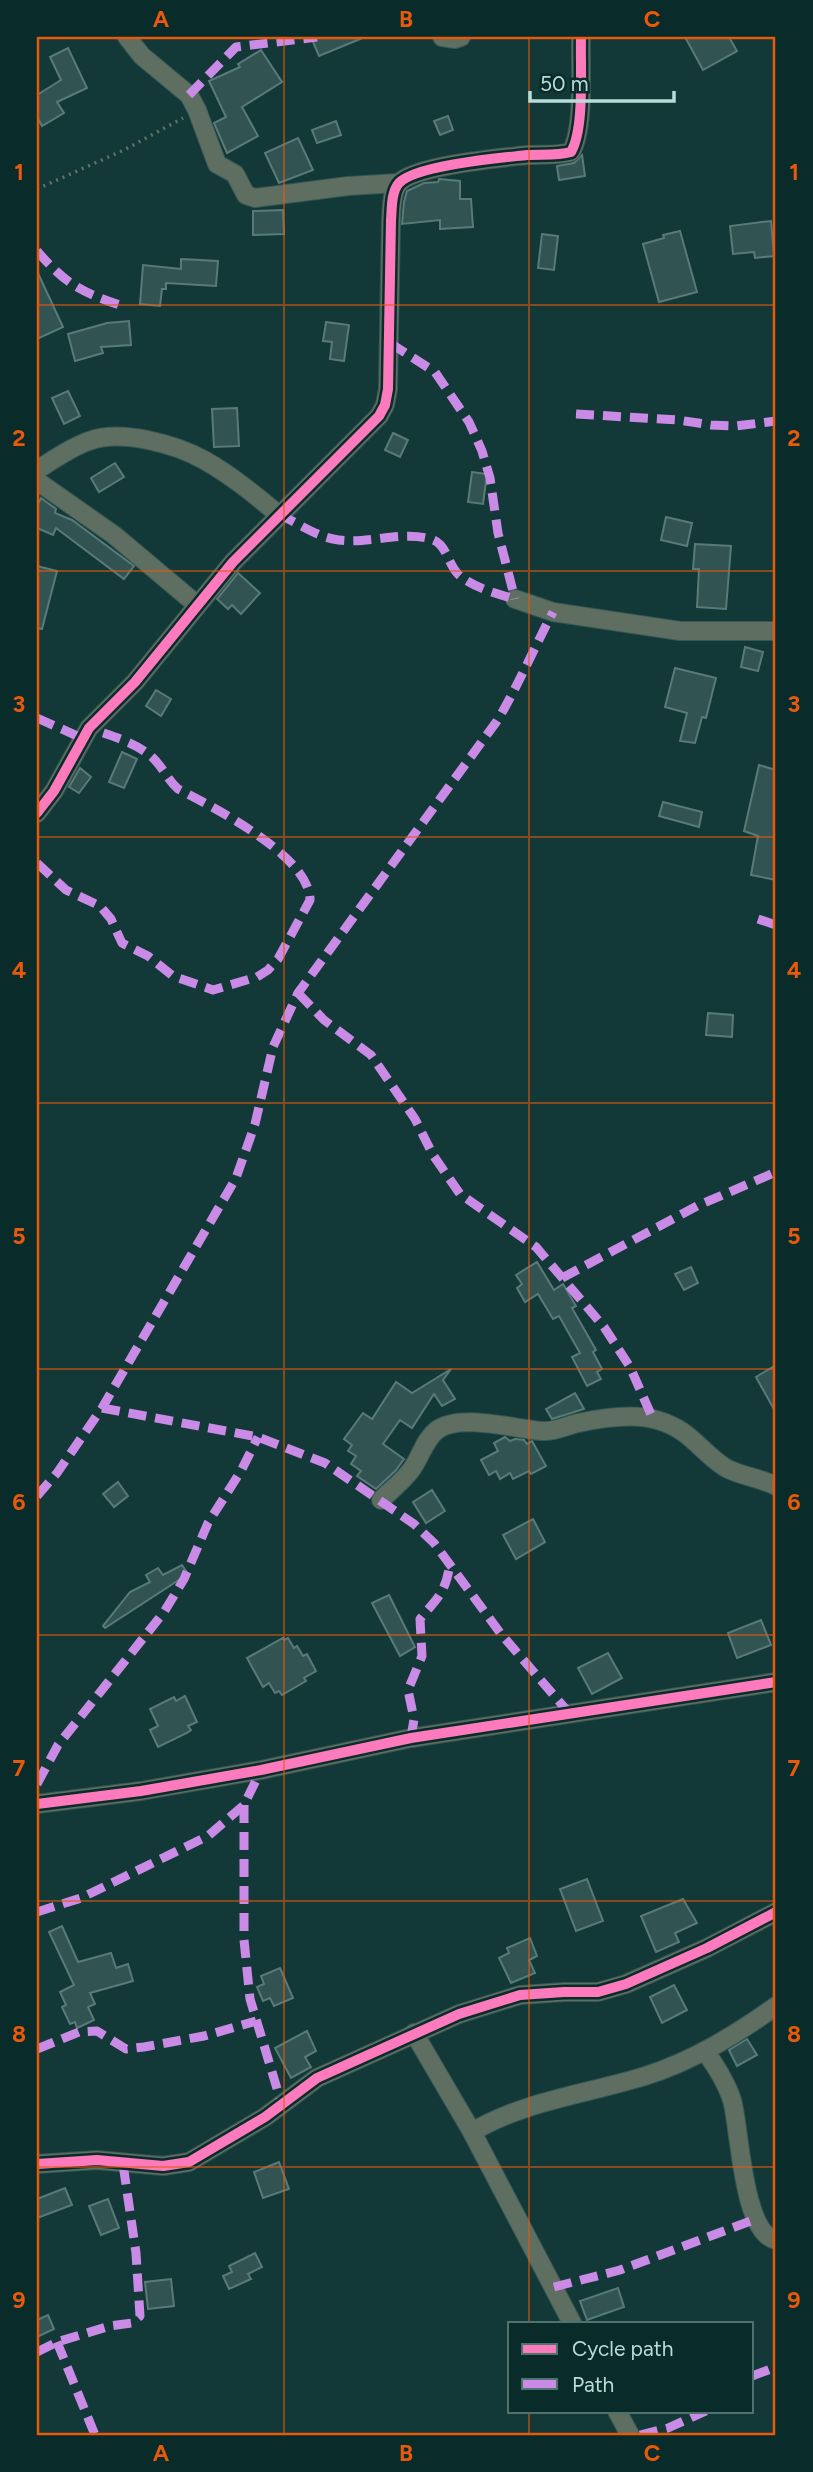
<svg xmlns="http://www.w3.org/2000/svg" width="813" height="2472" font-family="Figtree,sans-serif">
<rect width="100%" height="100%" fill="#123937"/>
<g fill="#315351" stroke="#597a78" stroke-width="2">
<path d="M 311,37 L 365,37 L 319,56 Z"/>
<path d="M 685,37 L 729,37 L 737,51 L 703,70 Z"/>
<path d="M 68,48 L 87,88 L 57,102 L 64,113 L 42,126 L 37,117 L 37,95 L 61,80 L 50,57 Z"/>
<path d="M 261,50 L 282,82 L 242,107 L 258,136 L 227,153 L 214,123 L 226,117 L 209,81 L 240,67 L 238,64 Z"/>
<path d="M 448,116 L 453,130 L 440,135 L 434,121 Z"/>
<path d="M 336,121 L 341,135 L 317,143 L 312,130 Z"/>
<path d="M 298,138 L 313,170 L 279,183 L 265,153 Z"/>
<path d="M 582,155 L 585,176 L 559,180 L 557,166 L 574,163 Z"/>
<path d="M 439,179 L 460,181 L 460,199 L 471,199 L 473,227 L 440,229 L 440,220 L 402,224 L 404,202 L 407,191 L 424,183 L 438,182 Z"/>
<path d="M 283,210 L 284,234 L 253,235 L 253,211 Z"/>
<path d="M 771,221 L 774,256 L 755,258 L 754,252 L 733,254 L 730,226 Z"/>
<path d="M 680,231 L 697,292 L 659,302 L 643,244 L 664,238 L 663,235 Z"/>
<path d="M 542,234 L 558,236 L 554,270 L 538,268 Z"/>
<path d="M 181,259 L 218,261 L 216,286 L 166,283 L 166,289 L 162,289 L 160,306 L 140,304 L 143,265 L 181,269 Z"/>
<path d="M 37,271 L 63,327 L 37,339 Z"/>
<path d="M 129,321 L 131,345 L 101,347 L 103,353 L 75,361 L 68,334 L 107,323 Z"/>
<path d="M 326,322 L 349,325 L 344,361 L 330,359 L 332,342 L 323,341 Z"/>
<path d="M 68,391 L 80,416 L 64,424 L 52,398 Z"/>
<path d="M 237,408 L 239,446 L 214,447 L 212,409 Z"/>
<path d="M 393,433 L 408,440 L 400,457 L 385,450 Z"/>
<path d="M 115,463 L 124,477 L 99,492 L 91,478 Z"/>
<path d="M 472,472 L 487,474 L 483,504 L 468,502 Z"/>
<path d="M 41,498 L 56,509 L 55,513 L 72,520 L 134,566 L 124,579 L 56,528 L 53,535 L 37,528 L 37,506 Z"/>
<path d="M 666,517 L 692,523 L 687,546 L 661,540 Z"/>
<path d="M 695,544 L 731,546 L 726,609 L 697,607 L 699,569 L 693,569 Z"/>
<path d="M 37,566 L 57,571 L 42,629 L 37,628 Z"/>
<path d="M 238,573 L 260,593 L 241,614 L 232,605 L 228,609 L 217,599 Z"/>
<path d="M 745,647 L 763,652 L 758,671 L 741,667 Z"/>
<path d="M 675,668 L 716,678 L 706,718 L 702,717 L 695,743 L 680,741 L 687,713 L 665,707 Z"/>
<path d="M 156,690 L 171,699 L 161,716 L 146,706 Z"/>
<path d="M 122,752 L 137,759 L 124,788 L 109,782 Z"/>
<path d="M 759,765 L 776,770 L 776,880 L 751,875 L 758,836 L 744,831 Z"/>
<path d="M 80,768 L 91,777 L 79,793 L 69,787 Z"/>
<path d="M 663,802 L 702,812 L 699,827 L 659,816 Z"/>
<path d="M 708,1013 L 733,1015 L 732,1037 L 706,1035 Z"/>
<path d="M 537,1262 L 554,1290 L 563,1284 L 576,1306 L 572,1308 L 596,1350 L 593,1352 L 602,1369 L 597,1372 L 601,1379 L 587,1386 L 572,1357 L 580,1353 L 559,1316 L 553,1319 L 538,1294 L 525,1302 L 517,1288 L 522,1284 L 516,1275 Z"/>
<path d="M 691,1267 L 698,1283 L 684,1290 L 675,1274 Z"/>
<path d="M 776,1365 L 776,1413 L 756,1377 Z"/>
<path d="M 451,1369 L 443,1380 L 455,1399 L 442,1406 L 434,1394 L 412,1428 L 400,1420 L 383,1444 L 404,1459 L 396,1470 L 376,1489 L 357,1476 L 361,1471 L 351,1464 L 356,1456 L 348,1451 L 352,1445 L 344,1439 L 363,1413 L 372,1419 L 396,1382 L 412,1393 Z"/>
<path d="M 575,1393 L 584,1409 L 552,1419 L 546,1409 Z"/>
<path d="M 505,1437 L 510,1441 L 515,1439 L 524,1440 L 527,1444 L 532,1441 L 546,1466 L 531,1474 L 529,1471 L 513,1479 L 510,1473 L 500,1479 L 496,1471 L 489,1475 L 481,1460 L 498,1451 L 494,1443 Z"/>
<path d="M 118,1482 L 128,1496 L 114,1507 L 103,1494 Z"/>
<path d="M 432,1490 L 445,1511 L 426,1523 L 413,1502 Z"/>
<path d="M 533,1519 L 545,1542 L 516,1559 L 503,1535 Z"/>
<path d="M 182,1565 L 188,1574 L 105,1628 L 103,1626 L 130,1592 L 150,1582 L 146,1575 L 158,1568 L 163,1575 Z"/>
<path d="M 389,1595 L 415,1647 L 400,1656 L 372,1603 Z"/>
<path d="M 761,1620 L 771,1645 L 737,1658 L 728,1633 Z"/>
<path d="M 283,1638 L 284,1640 L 288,1638 L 294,1648 L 297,1646 L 303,1656 L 307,1654 L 316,1671 L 304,1678 L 306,1681 L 282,1695 L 279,1691 L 275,1693 L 269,1683 L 263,1687 L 247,1658 Z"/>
<path d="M 608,1653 L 622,1678 L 592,1694 L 578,1668 Z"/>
<path d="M 185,1696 L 197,1722 L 188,1726 L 191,1730 L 187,1733 L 158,1747 L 150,1730 L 158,1726 L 150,1709 L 174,1697 L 176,1701 Z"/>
<path d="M 587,1879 L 603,1921 L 576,1931 L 560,1889 Z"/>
<path d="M 683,1899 L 697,1923 L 675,1933 L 679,1942 L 656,1952 L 641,1916 Z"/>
<path d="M 62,1926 L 78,1962 L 111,1953 L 116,1968 L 128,1964 L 133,1981 L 90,1993 L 95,2004 L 88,2007 L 94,2020 L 77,2028 L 75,2022 L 70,2024 L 62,2007 L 66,2005 L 60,1992 L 74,1985 L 49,1932 Z"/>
<path d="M 530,1938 L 537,1956 L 529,1960 L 535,1973 L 511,1983 L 499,1958 L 509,1953 L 507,1948 Z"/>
<path d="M 280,1968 L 293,1998 L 274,2006 L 270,1998 L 263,2001 L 257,1987 L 264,1984 L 261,1976 Z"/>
<path d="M 674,1985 L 687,2010 L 662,2023 L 650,1997 Z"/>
<path d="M 307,2031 L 316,2051 L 305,2057 L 311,2067 L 291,2078 L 275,2048 Z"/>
<path d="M 747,2039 L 757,2055 L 737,2066 L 729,2050 Z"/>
<path d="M 279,2162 L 289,2189 L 263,2198 L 254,2172 Z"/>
<path d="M 65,2188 L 72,2205 L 37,2218 L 37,2199 Z"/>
<path d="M 108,2199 L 119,2228 L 101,2235 L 89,2206 Z"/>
<path d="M 255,2253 L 262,2267 L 248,2274 L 251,2279 L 229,2289 L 223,2276 L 232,2272 L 229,2266 Z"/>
<path d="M 171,2279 L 174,2306 L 148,2309 L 145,2282 Z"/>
<path d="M 618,2288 L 624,2307 L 587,2320 L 580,2301 Z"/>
<path d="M 48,2315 L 54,2329 L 37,2337 L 37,2320 Z"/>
</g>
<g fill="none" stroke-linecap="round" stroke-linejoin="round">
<defs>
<g id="minor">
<path d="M 127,37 L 142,56 L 189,95 L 197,110 L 217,164 L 235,174 L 246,195 L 255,198 L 348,186 L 398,183"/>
<path d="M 442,37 L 455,39 L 461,37"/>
<path d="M 37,470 C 53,460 71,447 89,441 C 121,429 175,444 204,460 C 231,475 255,495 278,514"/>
<path d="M 37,481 L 114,535 L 196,604"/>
<path d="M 515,599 L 553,612 L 680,631 L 776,631"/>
<path d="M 37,813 L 54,791 L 89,728 L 135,682 L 233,562 L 379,416 L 385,405 L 388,389 L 391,220 C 392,209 391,192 399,183 C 416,165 501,158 527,155 C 541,154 557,156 571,152 C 585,128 580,66 581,37"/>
<path d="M 381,1500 C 391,1490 403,1481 411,1470 C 421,1457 424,1440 437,1430 C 460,1413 515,1429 542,1431 C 555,1432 565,1426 578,1423 C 601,1418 634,1413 657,1420 C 692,1430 699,1451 726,1468 C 741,1476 760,1478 776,1486"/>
<path d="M 37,1804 L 141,1791 L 261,1770 L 411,1738 L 776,1682"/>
<path d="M 414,2033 L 472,2132 L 572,2323"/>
<path d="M 706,2052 C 716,2067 726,2082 732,2100 C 740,2127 742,2233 776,2240"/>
<path d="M 472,2132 C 524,2101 587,2094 645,2076 C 693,2061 735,2035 776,2006"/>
<path d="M 37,2164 L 97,2160 L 163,2166 L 189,2162 L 265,2117 L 317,2078 L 459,2014 L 520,1995 L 564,1992 L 598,1992 L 626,1984 L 707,1948 L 776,1912"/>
<path d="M 617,2411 L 630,2435"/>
</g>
</defs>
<use href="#minor" stroke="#365755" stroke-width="20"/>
<path stroke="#627368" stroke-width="3.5" stroke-dasharray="2 5" stroke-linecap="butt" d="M 37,189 L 124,150 L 183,118"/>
<use href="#minor" stroke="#5e6f61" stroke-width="18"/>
<g stroke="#ca8be6" stroke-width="9" stroke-dasharray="18 9" stroke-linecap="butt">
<path d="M 189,95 L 236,47 L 317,37"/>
<path d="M 37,251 C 65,283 80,292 120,305"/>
<path d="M 390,343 L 435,372 L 469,422 L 482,451 L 490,478 L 498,533 L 515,599"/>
<path d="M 576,414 L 678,420 L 711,425 L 736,426 L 776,421"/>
<path d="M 278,514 C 296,522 314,535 333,539 C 364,546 399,530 431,539 C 448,544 447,565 460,576 C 475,588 497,594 515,599"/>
<path d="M 37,718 L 82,738"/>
<path d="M 37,863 L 66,890 L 100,906 L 111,919 L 122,943 L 148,956 L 173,976 L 213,990 L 257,977 L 268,970 L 278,959 L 310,900 C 310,856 213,807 178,789 C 168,780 163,768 154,759 C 137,742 110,736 89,728"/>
<path d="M 758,919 L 776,925"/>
<path d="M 298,993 L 324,1020 L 371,1055 L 415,1119 L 433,1155 L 460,1194 L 536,1247 L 604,1327 L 630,1367 L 653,1419"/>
<path d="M 562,1278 L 697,1206 L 776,1172"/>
<path d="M 102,1408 L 258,1437 L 325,1463 L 414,1524 L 434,1543 L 501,1634 L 570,1714"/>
<path d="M 37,1496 L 57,1473 L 102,1408 L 236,1178 L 255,1124 L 273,1047 L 298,993 L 497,721 C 518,686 534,648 553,612"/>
<path d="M 411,1738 L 414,1719 L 408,1690 L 422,1656 L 420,1619 C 438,1597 445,1594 450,1564"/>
<path d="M 37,1784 L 58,1745 L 164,1612 L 184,1579 L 208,1523 L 241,1471 L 258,1437"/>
<path d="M 244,1805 L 244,1940 L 250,1999 L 282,2105"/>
<path d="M 37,1912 L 81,1898 L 208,1836 L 244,1805 L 261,1770"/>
<path d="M 37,2049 L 79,2032 L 97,2031 L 126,2049 L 144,2047 L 204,2036 L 256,2021"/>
<path d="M 554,2287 L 620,2270 L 756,2219"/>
<path d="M 57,2342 L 95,2435"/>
<path d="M 37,2352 L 57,2342 L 110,2326 L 132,2323 L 140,2316 L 136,2253 L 123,2164"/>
<path d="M 752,2376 L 776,2367"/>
<path d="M 640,2435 L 668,2428 L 706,2411"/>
</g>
<defs>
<g id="cycleway">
<path d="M 37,813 L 54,791 L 89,728 L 135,682 L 233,562 L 379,416 L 385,405 L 388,389 L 391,220 C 392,209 391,192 399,183 C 416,165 501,158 527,155 C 541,154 557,156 571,152 C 585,128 580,66 581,37"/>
<path d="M 37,1804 L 141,1791 L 261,1770 L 411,1738 L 776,1682"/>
<path d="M 37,2164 L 97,2160 L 163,2166 L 189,2162 L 265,2117 L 317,2078 L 459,2014 L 520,1995 L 564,1992 L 598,1992 L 626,1984 L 707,1948 L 776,1912"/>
</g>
</defs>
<use href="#cycleway" stroke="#092b29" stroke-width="15"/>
<use href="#cycleway" stroke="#fd7abc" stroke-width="10"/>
</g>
<path fill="none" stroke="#e8590c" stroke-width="2" stroke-opacity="0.55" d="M 284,37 L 284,2435M 529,37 L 529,2323M 37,305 L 776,305M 37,571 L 776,571M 37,837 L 776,837M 37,1103 L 776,1103M 37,1369 L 776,1369M 37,1635 L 776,1635M 37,1901 L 776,1901M 37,2167 L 776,2167M 529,2411 L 529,2435"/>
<rect width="813" height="2472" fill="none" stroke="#092b29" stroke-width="77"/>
<rect x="508" y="2322" width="245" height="91" fill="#092b29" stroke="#4f726f" stroke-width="2"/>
<rect x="522" y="2344" width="35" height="10" fill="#fd7abc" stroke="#4f726f" stroke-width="2"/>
<text x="572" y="2356" font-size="21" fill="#b8ddd9">Cycle path</text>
<rect x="522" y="2379" width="35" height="10" fill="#ca8be6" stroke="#4f726f" stroke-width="2"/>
<text x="572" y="2392" font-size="21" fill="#b8ddd9">Path</text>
<path d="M530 91v10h144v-10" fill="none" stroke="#b8ddd9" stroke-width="3.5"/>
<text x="540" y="91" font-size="21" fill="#b8ddd9" stroke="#092b29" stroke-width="5" paint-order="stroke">50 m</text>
<rect x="38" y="38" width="736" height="2396" fill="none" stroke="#e8590c" stroke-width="2.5"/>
<g font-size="23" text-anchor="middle" font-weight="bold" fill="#e8590c">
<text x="161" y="27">A</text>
<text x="406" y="27">B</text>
<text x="652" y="27">C</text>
<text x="19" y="180">1</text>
<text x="794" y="180">1</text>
<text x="19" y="446">2</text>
<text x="794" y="446">2</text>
<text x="19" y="712">3</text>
<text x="794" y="712">3</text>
<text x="19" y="978">4</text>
<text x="794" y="978">4</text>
<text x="19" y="1244">5</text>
<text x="794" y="1244">5</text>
<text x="19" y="1510">6</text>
<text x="794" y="1510">6</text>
<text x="19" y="1776">7</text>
<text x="794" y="1776">7</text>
<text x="19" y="2042">8</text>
<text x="794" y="2042">8</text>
<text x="19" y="2308">9</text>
<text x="794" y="2308">9</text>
<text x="161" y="2461">A</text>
<text x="406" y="2461">B</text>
<text x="652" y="2461">C</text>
</g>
</svg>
